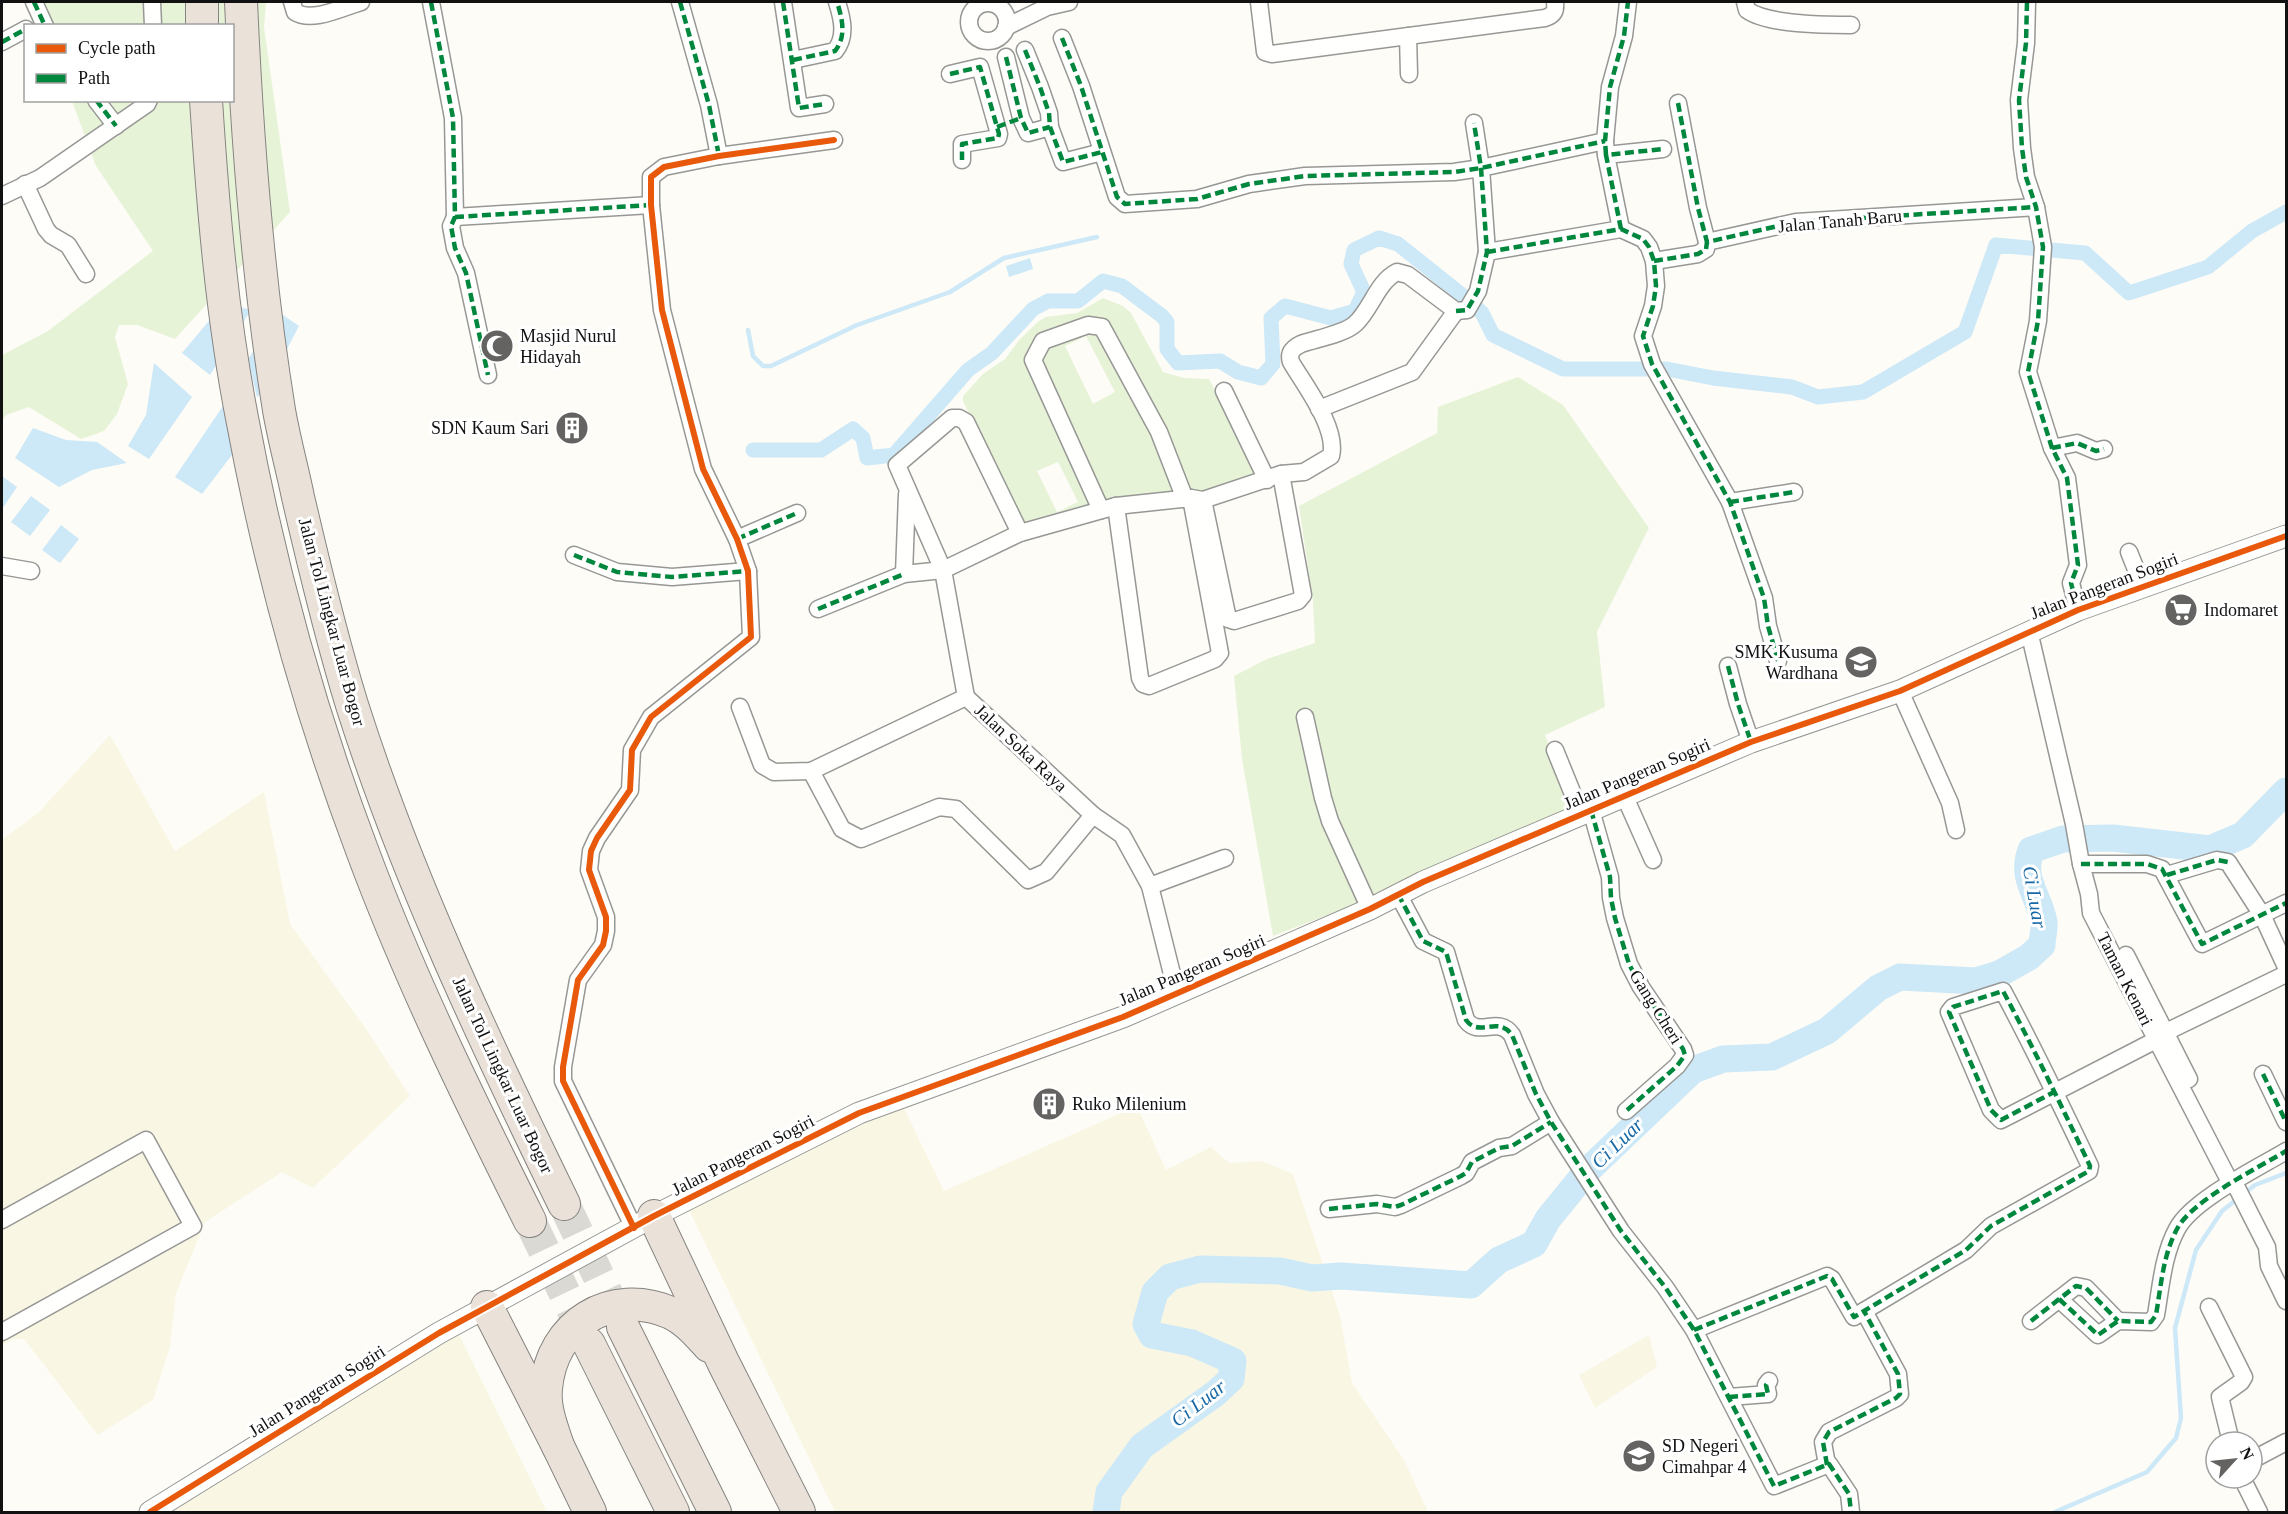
<svg xmlns="http://www.w3.org/2000/svg" width="2288" height="1514" font-family="'Times New Roman',serif">
<rect width="100%" height="100%" fill="#fdfcf7"/>
<g fill="#f9f7e4">
<path d="M 110,735 L 175,851 L 264,792 L 290,924 L 366,1029 L 410,1096 L 313,1188 L 282,1172 L 205,1222 L 176,1293 L 170,1347 L 153,1400 L 98,1435 L 24,1339 L 12,1339 L 2,1346 L 2,840 L 38,813 Z"/>
<path d="M 902,1104 L 944,1191 L 1137,1106 L 1166,1170 L 1211,1147 L 1229,1163 L 1262,1161 L 1293,1174 L 1340,1316 L 1352,1383 L 1404,1460 L 1428,1512 L 835,1512 L 688,1208 Z"/>
<path d="M 454,1325 L 547,1512 L 156,1512 Z"/>
<path d="M 1649,1335 L 1657,1367 L 1595,1408 L 1579,1375 Z"/>
</g>
<g fill="#e7f3d7" fill-rule="evenodd">
<path d="M 44,2 L 266,2 L 264,27 L 290,212 L 175,339 L 137,325 L 119,325 L 115,337 L 128,384 L 117,414 L 104,431 L 81,439 L 29,407 L 6,415 L 2,421 L 2,355 L 48,331 L 153,251 L 96,166 L 72,101 L 232,100 L 232,26 L 44,25 L 42,20 Z"/>
<path d="M 1103,298 L 1123,306 L 1131,313 L 1163,372 L 1184,378 L 1209,379 L 1257,470 L 1250,484 L 1026,523 L 1020,519 L 963,401 L 963,396 L 983,374 L 1005,359 L 1020,339 L 1039,321 L 1046,317 L 1077,313 ZM 1086,336 L 1115,392 L 1093,404 L 1065,346 ZM 1058,462 L 1078,502 L 1057,512 L 1037,471 Z"/>
<path d="M 1518,377 L 1563,405 L 1649,528 L 1597,632 L 1605,707 L 1545,735 L 1577,819 L 1273,936 L 1242,759 L 1234,676 L 1267,659 L 1315,643 L 1313,601 L 1299,506 L 1437,433 L 1438,407 Z"/>
</g>
<g fill="#cde8f7">
<path d="M 1030,258 L 1033,269 L 1009,277 L 1006,266 Z"/>
<path d="M 224,303 L 251,310 L 210,375 L 182,353 Z"/>
<path d="M 280,313 L 299,326 L 266,389 L 257,397 L 248,359 Z"/>
<path d="M 154,363 L 192,397 L 149,459 L 128,446 L 146,415 Z"/>
<path d="M 223,406 L 235,451 L 202,494 L 175,477 Z"/>
<path d="M 33,428 L 66,440 L 97,442 L 127,463 L 92,470 L 59,487 L 15,458 Z"/>
<path d="M 2,476 L 17,487 L 2,509 Z"/>
<path d="M 31,496 L 50,510 L 30,536 L 11,522 Z"/>
<path d="M 61,525 L 79,539 L 60,563 L 42,550 Z"/>
</g>
<g fill="none" stroke-linecap="round" stroke-linejoin="round">
<g stroke="#cde8f7" stroke-width="4.5">
<path d="M 748,330 L 753,356 L 763,366 L 771,366 L 857,325 L 950,292 L 1004,258 L 1097,237"/>
<path d="M 2055,1512 L 2147,1472 L 2176,1438 L 2181,1418 L 2175,1328 L 2196,1250 L 2222,1211 L 2255,1185 L 2286,1173"/>
</g>
<path stroke="#cde8f7" stroke-width="15" d="M 753,450 L 821,450 L 853,429 L 863,438 L 867,458 L 894,455 L 968,370 L 992,353 L 1033,309 L 1048,301 L 1078,301 L 1103,281 L 1122,286 L 1162,316 L 1167,322 L 1167,349 L 1178,363 L 1220,361 L 1238,372 L 1261,378 L 1273,364 L 1271,318 L 1285,306 L 1331,318 L 1355,311 L 1364,292 L 1351,264 L 1354,250 L 1379,238 L 1398,244 L 1467,299 L 1482,313 L 1493,335 L 1563,369 L 1667,369 L 1713,378 L 1792,387 L 1818,397 L 1863,392 L 1965,332 L 1996,245 L 2085,253 L 2129,293 L 2208,267 L 2252,231 L 2286,212"/>
<path stroke="#cde8f7" stroke-width="27" d="M 1106,1512 L 1109,1492 L 1142,1446 L 1216,1393 L 1231,1379 L 1233,1361 L 1192,1343 L 1152,1335 L 1146,1324 L 1155,1292 L 1170,1277 L 1200,1269 L 1280,1271 L 1312,1278 L 1341,1276 L 1471,1285 L 1499,1260 L 1534,1244 L 1548,1219 L 1587,1171 L 1693,1070 L 1723,1059 L 1772,1057 L 1827,1031 L 1878,988 L 1900,977 L 1976,981 L 1999,974 L 2029,957 L 2042,945 C 2042,938 2045,929 2044,922 C 2039,895 2020,879 2031,850 L 2063,839 L 2113,838 L 2210,849 L 2243,835 L 2286,791"/>
<g stroke="#dad9d4" stroke-width="32" stroke-dasharray="32 16" stroke-linecap="butt">
<path d="M 564,1204 L 623,1327"/>
<path d="M 530,1221 L 589,1344"/>
</g>
<defs>
<g id="minor">
<path d="M 34,2 L 45,26"/>
<path d="M 152,2 L 153,26"/>
<path d="M 292,2 L 295,12 C 312,23 343,7 361,2"/>
<path d="M 431,2 L 453,118 L 455,217 L 451,226 L 455,248 L 466,273 L 488,375"/>
<path d="M 680,2 L 709,105 L 719,156"/>
<path d="M 783,2 L 799,108 L 825,104"/>
<path d="M 1259,2 L 1265,52 L 1272,54 L 1545,18 C 1554,15 1556,11 1555,2"/>
<path d="M 1745,2 L 1747,10 C 1768,25 1825,25 1851,25"/>
<path d="M 2027,2 L 2026,43 L 2019,100 L 2022,148 L 2026,177 L 2036,207 L 2043,247 L 2038,321 L 2028,372 L 2052,448 L 2067,478 L 2078,565 L 2071,583 L 2078,610"/>
<circle cx="988" cy="22" r="19"/>
<path d="M 1006,27 L 1047,7 L 1069,2"/>
<path d="M 1408,36 L 1409,74"/>
<path d="M 1062,38 L 1081,86 L 1117,197 L 1125,204 L 1197,199 L 1249,184 L 1305,176 L 1454,172 L 1481,168 L 1605,141"/>
<path d="M 2,42 L 26,29"/>
<path d="M 1025,50 L 1040,87 L 1049,113 L 1050,127 L 1063,162 L 1102,152"/>
<path d="M 1006,57 L 1021,118 L 1028,133 L 1050,127"/>
<path d="M 793,60 L 835,51 C 847,36 842,18 837,2"/>
<path d="M 950,74 L 980,67 L 999,134 L 998,138 L 962,144 L 962,160"/>
<path d="M 96,100 L 116,126"/>
<path d="M 1678,103 L 1698,208 L 1707,242"/>
<path d="M 1606,155 L 1605,141 L 1610,87 L 1624,36 L 1628,2"/>
<path d="M 25,184 L 46,229 L 51,235 L 68,245 L 86,274"/>
<path d="M 2,196 L 40,178 L 147,104 L 149,100"/>
<path d="M 455,217 L 651,205"/>
<path d="M 1621,229 L 1606,155 L 1663,149"/>
<path d="M 1487,252 L 1621,229 L 1643,239 L 1649,247 L 1654,261 L 1656,286 L 1653,306 L 1643,336 L 1652,364 L 1730,502 L 1764,598 L 1768,626 L 1778,661"/>
<path d="M 1654,261 L 1698,254 L 1706,249 L 1707,242 L 1796,222 L 2036,207"/>
<path d="M 1224,391 L 1267,480"/>
<path d="M 1319,409 L 1412,372 L 1456,311"/>
<path d="M 2052,448 L 2077,443 L 2096,451 L 2104,449"/>
<path d="M 1203,500 L 1228,619 L 1234,621 L 1298,601 L 1303,595 L 1281,474"/>
<path d="M 1730,502 L 1794,492"/>
<path d="M 1116,506 L 1140,678 L 1143,684 L 1149,686 L 1215,659 L 1220,653 L 1191,498"/>
<path d="M 1101,510 L 1033,360 L 1043,341 L 1088,325 L 1102,327 L 1159,432 L 1185,499"/>
<path d="M 1020,533 L 966,422 L 959,418 L 952,418 L 897,465 L 943,570 L 966,697 L 1093,815 L 1122,835 L 1150,886 L 1177,994"/>
<path d="M 737,539 L 797,513"/>
<path d="M 2129,552 L 2143,587"/>
<path d="M 574,555 L 617,572 L 672,577 L 748,571"/>
<path d="M 2,566 L 31,571"/>
<path d="M 904,574 L 907,494"/>
<path d="M 818,609 L 904,574 L 943,570 L 1020,533 L 1116,506 L 1191,498 L 1203,500 L 1281,474 L 1304,472 L 1331,456 C 1338,428 1305,386 1291,362 C 1288,353 1293,348 1301,344 C 1315,339 1344,334 1355,324 C 1371,310 1377,282 1397,272 L 1408,275 L 1456,311 L 1467,310 L 1478,291 L 1487,252 L 1481,168 L 1474,123"/>
<path d="M 2029,631 L 2074,824 L 2081,864 L 2089,894 L 2091,913 L 2231,1184 L 2236,1186 L 2267,1247 L 2269,1266 L 2286,1301"/>
<path d="M 1728,666 L 1738,704 L 1751,742"/>
<path d="M 1900,691 L 1950,803 L 1956,830"/>
<path d="M 740,707 L 762,765 L 774,772 L 811,771 L 966,697"/>
<path d="M 1305,717 L 1323,798 L 1330,821 L 1370,909"/>
<path d="M 1555,750 L 1581,814"/>
<path d="M 811,771 L 842,829 L 861,839 L 939,807 L 956,809 L 1028,880 L 1046,872 L 1093,815"/>
<path d="M 1625,797 L 1653,860"/>
<path d="M 1591,810 L 1610,877 L 1611,898 L 1615,918 L 1629,964 L 1641,987 L 1683,1049 L 1685,1055 L 1677,1066 L 1626,1111"/>
<path d="M 2081,864 L 2147,864 L 2162,869 L 2202,944 L 2286,903"/>
<path d="M 2167,875 L 2217,860 L 2228,862 L 2262,915 L 2286,967"/>
<path d="M 1150,886 L 1225,858"/>
<path d="M 1398,894 L 1423,941 L 1446,952 L 1466,1020 C 1479,1038 1498,1015 1512,1035 L 1536,1094 L 1551,1122 L 1621,1231 L 1665,1287 L 1694,1330 L 1774,1486 L 1829,1464 L 1849,1494 L 1851,1512"/>
<path d="M 2126,955 L 2189,1079"/>
<path d="M 2166,1032 L 2286,974"/>
<path d="M 2263,1074 L 2286,1122"/>
<path d="M 1329,1209 L 1377,1204 L 1395,1207 L 1401,1205 L 1461,1176 L 1466,1173 L 1472,1162 L 1499,1148 L 1512,1146 L 1551,1122"/>
<path d="M 2,1220 L 146,1140 L 193,1226 L 2,1332"/>
<path d="M 634,1228 L 563,1081 L 563,1067 L 578,980 L 603,945 L 606,931 L 606,917 L 589,870 L 591,851 L 597,838 L 630,790 L 632,750 L 651,717 L 751,637 L 748,571 L 737,539 L 703,469 L 662,310 L 651,205 L 651,177 L 664,167 L 719,156 L 834,140"/>
<path d="M 2059,1299 L 2098,1335 L 2118,1321 L 2151,1322 L 2156,1315 C 2161,1286 2163,1255 2177,1229 C 2192,1200 2258,1168 2286,1151"/>
<path d="M 2209,1307 L 2244,1377 L 2241,1382 L 2220,1397 L 2231,1442"/>
<path d="M 2031,1321 L 2076,1286 L 2086,1288 L 2118,1321"/>
<path d="M 1694,1330 L 1827,1276 L 1832,1279 L 1854,1317 L 1966,1250 L 1991,1226 L 2089,1171 L 2090,1166 C 2062,1107 2034,1049 2003,991 L 1953,1007 L 1949,1012 L 1991,1110 L 2001,1120 L 2156,1040"/>
<path d="M 1729,1397 L 1768,1394 L 1766,1385 L 1769,1381"/>
<path d="M 2252,1460 L 2286,1442"/>
<path d="M 1827,1465 L 1823,1442 L 1829,1432 L 1896,1398 L 1900,1394 L 1898,1374 L 1864,1311"/>
<path d="M 2242,1478 L 2259,1512"/>
</g>
<path id="tertiary" d="M 150,1512 L 439,1333 L 654,1216 L 859,1113 L 1123,1017 L 1370,909 L 1423,882 L 1751,742 L 1900,691 L 2078,610 L 2286,536"/>
<g id="motorway">
<path d="M 202,2 L 202,26"/>
<path d="M 241,2 C 247,138 257,275 279,410 C 284,439 292,468 298,497 C 314,566 331,637 352,705 C 407,878 485,1042 564,1204"/>
<path d="M 206,100 C 213,208 222,317 243,423 C 270,568 310,712 362,850 C 409,977 469,1099 530,1221"/>
<path d="M 654,1216 L 724,1364 L 799,1512"/>
<path d="M 487,1307 L 558,1446 L 590,1512"/>
<path d="M 623,1327 L 715,1512"/>
<path d="M 589,1344 L 673,1512"/>
<path d="M 558,1446 C 552,1428 544,1408 546,1389 C 551,1324 611,1287 671,1313 C 686,1320 698,1334 709,1346"/>
</g>
</defs>
<use href="#minor" stroke="#979795" stroke-width="19"/>
<use href="#tertiary" stroke="#979795" stroke-width="23"/>
<use href="#motorway" stroke="#858482" stroke-width="34"/>
<use href="#minor" stroke="#fffffe" stroke-width="16"/>
<use href="#tertiary" stroke="#fffffe" stroke-width="21"/>
<use href="#motorway" stroke="#eae1d8" stroke-width="32"/>
<g stroke="#00873e" stroke-width="4.5" stroke-dasharray="9 4.5" stroke-linecap="butt">
<path d="M 34,2 L 45,26"/>
<path d="M 431,2 L 453,118 L 455,217 L 451,226 L 455,248 L 466,273 L 488,375"/>
<path d="M 680,2 L 709,105 L 719,156"/>
<path d="M 783,2 L 799,108 L 825,104"/>
<path d="M 2027,2 L 2026,43 L 2019,100 L 2022,148 L 2026,177 L 2036,207 L 2043,247 L 2038,321 L 2028,372 L 2052,448 L 2067,478 L 2078,565 L 2071,583 L 2078,610"/>
<path d="M 1062,38 L 1081,86 L 1117,197 L 1125,204 L 1197,199 L 1249,184 L 1305,176 L 1454,172 L 1481,168 L 1605,141"/>
<path d="M 2,42 L 26,29"/>
<path d="M 1025,50 L 1040,87 L 1049,113 L 1050,127 L 1063,162 L 1102,152"/>
<path d="M 1006,57 L 1021,118 L 1028,133 L 1050,127"/>
<path d="M 793,60 L 835,51 C 847,36 842,18 837,2"/>
<path d="M 950,74 L 980,67 L 999,134 L 998,138 L 962,144 L 962,160"/>
<path d="M 96,100 L 116,126"/>
<path d="M 1678,103 L 1698,208 L 1707,242"/>
<path d="M 997,127 L 1021,118"/>
<path d="M 1606,155 L 1605,141 L 1610,87 L 1624,36 L 1628,2"/>
<path d="M 455,217 L 651,205"/>
<path d="M 1621,229 L 1606,155 L 1663,149"/>
<path d="M 1487,252 L 1621,229 L 1643,239 L 1649,247 L 1654,261 L 1656,286 L 1653,306 L 1643,336 L 1652,364 L 1730,502 L 1764,598 L 1768,626 L 1778,661"/>
<path d="M 1654,261 L 1698,254 L 1706,249 L 1707,242 L 1796,222 L 2036,207"/>
<path d="M 1456,311 L 1467,310 L 1478,291 L 1487,252 L 1481,168 L 1474,123"/>
<path d="M 2052,448 L 2077,443 L 2096,451 L 2104,449"/>
<path d="M 1730,502 L 1794,492"/>
<path d="M 737,539 L 797,513"/>
<path d="M 574,555 L 617,572 L 672,577 L 748,571"/>
<path d="M 818,609 L 904,574"/>
<path d="M 1728,666 L 1738,704 L 1751,742"/>
<path d="M 1591,810 L 1610,877 L 1611,898 L 1615,918 L 1629,964 L 1641,987 L 1683,1049 L 1685,1055 L 1677,1066 L 1626,1111"/>
<path d="M 2081,864 L 2147,864 L 2162,869 L 2202,944 L 2286,903"/>
<path d="M 2167,875 L 2217,860 L 2228,862"/>
<path d="M 1398,894 L 1423,941 L 1446,952 L 1466,1020 C 1479,1038 1498,1015 1512,1035 L 1536,1094 L 1551,1122 L 1621,1231 L 1665,1287 L 1694,1330 L 1774,1486 L 1829,1464 L 1849,1494 L 1851,1512"/>
<path d="M 2263,1074 L 2286,1122"/>
<path d="M 1329,1209 L 1377,1204 L 1395,1207 L 1401,1205 L 1461,1176 L 1466,1173 L 1472,1162 L 1499,1148 L 1512,1146 L 1551,1122"/>
<path d="M 2059,1299 L 2098,1335 L 2118,1321 L 2151,1322 L 2156,1315 C 2161,1286 2163,1255 2177,1229 C 2192,1200 2258,1168 2286,1151"/>
<path d="M 2031,1321 L 2076,1286 L 2086,1288 L 2118,1321"/>
<path d="M 1694,1330 L 1827,1276 L 1832,1279 L 1854,1317 L 1966,1250 L 1991,1226 L 2089,1171 L 2090,1166 C 2062,1107 2034,1049 2003,991 L 1953,1007 L 1949,1012 L 1991,1110 L 2001,1120 L 2056,1091"/>
<path d="M 1729,1397 L 1768,1394 L 1766,1385 L 1769,1381"/>
<path d="M 1827,1465 L 1823,1442 L 1829,1432 L 1896,1398 L 1900,1394 L 1898,1374 L 1864,1311"/>
</g>
<defs>
<g id="cycleway">
<path d="M 634,1228 L 563,1081 L 563,1067 L 578,980 L 603,945 L 606,931 L 606,917 L 589,870 L 591,851 L 597,838 L 630,790 L 632,750 L 651,717 L 751,637 L 748,571 L 737,539 L 703,469 L 662,310 L 651,205 L 651,177 L 664,167 L 719,156 L 834,140"/>
<path d="M 150,1512 L 439,1333 L 654,1216 L 859,1113 L 1123,1017 L 1370,909 L 1423,882 L 1751,742 L 1900,691 L 2078,610 L 2286,536"/>
</g>
</defs>
<use href="#cycleway" stroke="#fff" stroke-width="10"/>
<use href="#cycleway" stroke="#e8590c" stroke-width="6"/>
</g>
<defs>
<symbol id="mosque-disc" viewBox="-11 -11 22 22"><circle r="9.5" fill="#646362" stroke="#fff"/><path d="M3.5-4.9A6 6 0 1 0 3.5 4.9A5 5 0 1 1 3.5-4.9Z" fill="#fff"/></symbol>
<symbol id="building-disc" viewBox="-11 -11 22 22"><circle r="9.5" fill="#646362" stroke="#fff"/><path d="M-4-6H4V6H1V3H-1V6H-4ZM-2.5-4.3h1.7v1.8h-1.7ZM.8-4.3h1.7v1.8H.8ZM-2.5-1h1.7V.8h-1.7ZM.8-1h1.7V.8H.8Z" fill="#fff"/></symbol>
<symbol id="supermarket-disc" viewBox="-11 -11 22 22"><circle r="9.5" fill="#646362" stroke="#fff"/><path d="M-6-5.5h2.5l.6 2H6L4.5 2H-2.5L-4.4-4H-6ZM-1.5 3.2a1.3 1.3 0 1 0 .1 0ZM3 3.2a1.3 1.3 0 1 0 .1 0Z" fill="#fff"/></symbol>
<symbol id="school-disc" viewBox="-11 -11 22 22"><circle r="9.5" fill="#646362" stroke="#fff"/><path d="M0-5L7-2L0 1L-7-2ZM-4 1L0 2.5L4 1V4Q0 6-4 4Z" fill="#fff"/></symbol>
</defs>
<g fill-rule="evenodd">
<use href="#mosque-disc" x="478" y="327" width="38" height="38"/>
<use href="#building-disc" x="553" y="409" width="38" height="38"/>
<use href="#supermarket-disc" x="2162" y="591" width="38" height="38"/>
<use href="#school-disc" x="1842" y="643" width="38" height="38"/>
<use href="#building-disc" x="1030" y="1085" width="38" height="38"/>
<use href="#school-disc" x="1620" y="1437" width="38" height="38"/>
</g>
<g text-anchor="middle" stroke-width="6" stroke-linejoin="round" paint-order="stroke">
<g font-size="18" fill="#111" stroke="#fff">
<text transform="translate(1840 221) rotate(-5)" y="6">Jalan Tanah Baru</text>
<text transform="translate(2104 586) rotate(-21)" y="6">Jalan Pangeran Sogiri</text>
<text transform="translate(332 622) rotate(75)" y="6">Jalan Tol Lingkar Luar Bogor</text>
<text transform="translate(1021 748) rotate(43)" y="6">Jalan Soka Raya</text>
<text transform="translate(1637 774) rotate(-23)" y="6">Jalan Pangeran Sogiri</text>
<text transform="translate(1192 970) rotate(-23)" y="6">Jalan Pangeran Sogiri</text>
<text transform="translate(2125 979) rotate(63)" y="6">Taman Kenari</text>
<text transform="translate(1656 1007) rotate(58)" y="6">Gang Cheri</text>
<text transform="translate(503 1075) rotate(65)" y="6">Jalan Tol Lingkar Luar Bogor</text>
<text transform="translate(743 1155) rotate(-27)" y="6">Jalan Pangeran Sogiri</text>
<text transform="translate(317 1391) rotate(-32)" y="6">Jalan Pangeran Sogiri</text>
</g>
<g font-size="18" fill="#111" stroke="#fff" text-anchor="start">
<text x="520" y="342">Masjid Nurul<tspan x="520" dy="21">Hidayah</tspan></text>
<text x="549" y="434" text-anchor="end">SDN Kaum Sari</text>
<text x="2204" y="616">Indomaret</text>
<text x="1838" y="658" text-anchor="end">SMK Kusuma<tspan x="1838" dy="21">Wardhana</tspan></text>
<text x="1072" y="1110">Ruko Milenium</text>
<text x="1662" y="1452">SD Negeri<tspan x="1662" dy="21">Cimahpar 4</tspan></text>
</g>
<g font-size="20" font-style="italic" fill="#1768a6" stroke="#fff">
<text transform="translate(2035 897) rotate(80)" y="7">Ci Luar</text>
<text transform="translate(1617 1143) rotate(-44)" y="7">Ci Luar</text>
<text transform="translate(1198 1403) rotate(-38)" y="7">Ci Luar</text>
</g>
</g>
<rect width="2288" height="1514" fill="none" stroke="#111111" stroke-width="6"/>
<rect x="24" y="24" width="210" height="78" fill="#ffffff" stroke="#a0a0a0" stroke-width="1.5"/>
<rect x="36" y="44" width="30" height="9" fill="#e8590c" stroke="#a0a0a0" stroke-width="1.5"/>
<text x="78" y="54" font-size="18" fill="#111111">Cycle path</text>
<rect x="36" y="74" width="30" height="9" fill="#00873e" stroke="#a0a0a0" stroke-width="1.5"/>
<text x="78" y="84" font-size="18" fill="#111111">Path</text>
<g transform="translate(2234 1460) rotate(63)"><circle r="28" fill="#ffffff" stroke="#a0a0a0" stroke-width="1.5"/>
<path d="M0-4.5L10 22L0 15L-10 22Z" fill="#646362"/>
<text y="-9" font-size="16" font-weight="bold" text-anchor="middle" fill="#111111">N</text>
</g>
</svg>
